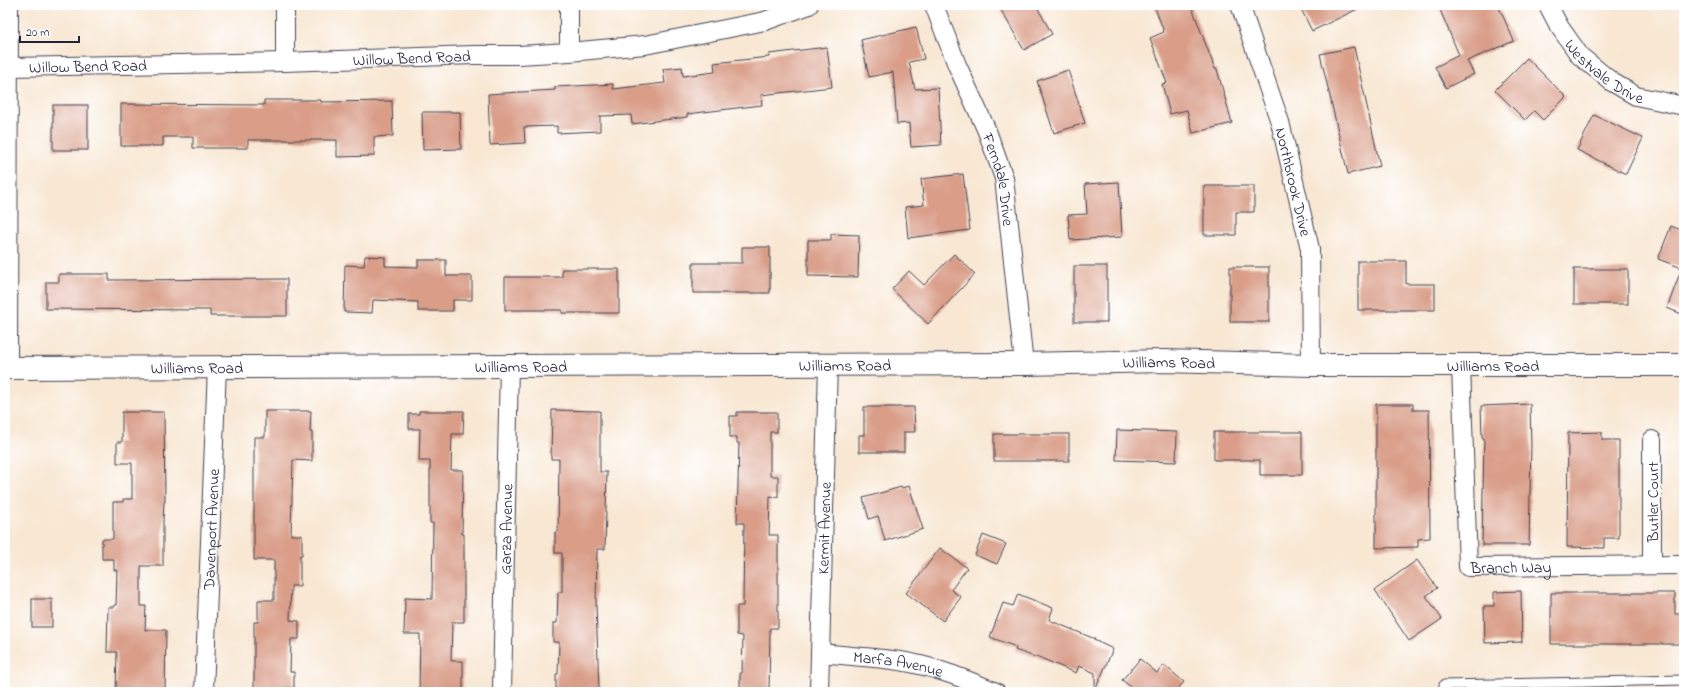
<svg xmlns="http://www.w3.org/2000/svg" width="1689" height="697" font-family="'Indie Flower',sans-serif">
<rect width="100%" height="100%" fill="#fff"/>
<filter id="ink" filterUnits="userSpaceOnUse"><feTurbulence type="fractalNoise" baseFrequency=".025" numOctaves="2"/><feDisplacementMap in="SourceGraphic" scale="8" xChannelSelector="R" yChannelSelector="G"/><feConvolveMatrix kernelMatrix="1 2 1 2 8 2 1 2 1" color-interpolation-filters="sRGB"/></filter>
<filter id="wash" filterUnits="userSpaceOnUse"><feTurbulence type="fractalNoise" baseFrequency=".012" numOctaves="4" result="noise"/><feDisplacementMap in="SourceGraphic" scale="16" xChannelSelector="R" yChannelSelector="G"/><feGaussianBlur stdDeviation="0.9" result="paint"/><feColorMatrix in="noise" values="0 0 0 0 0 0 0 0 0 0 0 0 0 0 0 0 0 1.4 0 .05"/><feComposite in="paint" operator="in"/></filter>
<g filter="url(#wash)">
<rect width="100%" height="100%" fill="#f8e7d3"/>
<g id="blocks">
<g fill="#d99d88">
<path d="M 998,5 L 1036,5 L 1052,34 L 1024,50 Z"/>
<path d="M 1154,5 L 1191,5 L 1215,69 L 1217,69 L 1232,123 L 1193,133 L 1187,110 L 1170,114 L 1162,84 L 1167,83 L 1150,38 L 1164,32 Z"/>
<path d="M 1299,5 L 1366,5 L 1312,31 Z"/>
<path d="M 1438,5 L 1498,5 L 1514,41 L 1467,61 L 1474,74 L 1446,88 L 1435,67 L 1459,55 Z"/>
<path d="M 916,27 L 924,59 L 909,62 L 915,89 L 938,88 L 941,145 L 911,147 L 909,123 L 897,124 L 893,72 L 869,77 L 861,40 Z"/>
<path d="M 827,47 L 832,87 L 761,95 L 762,105 L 687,114 L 687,117 L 632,124 L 631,115 L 600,116 L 600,131 L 557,133 L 557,126 L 524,127 L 525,143 L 490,145 L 488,94 L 555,90 L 555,87 L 613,84 L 613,89 L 665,83 L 663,69 L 682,67 L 683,76 L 715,72 L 714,63 L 769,57 L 769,54 Z"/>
<path d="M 1354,47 L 1380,166 L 1348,174 L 1320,54 Z"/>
<path d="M 1527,58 L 1566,97 L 1543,120 L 1534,111 L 1525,120 L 1495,90 Z"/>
<path d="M 1068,70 L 1085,123 L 1054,133 L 1037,81 Z"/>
<path d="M 264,100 L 321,100 L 321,102 L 392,101 L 393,136 L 374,137 L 374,156 L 337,157 L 337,140 L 248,140 L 248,148 L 193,148 L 193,137 L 163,137 L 163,146 L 121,146 L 121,104 L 264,105 Z"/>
<rect x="53" y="105" width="35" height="45"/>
<path d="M 422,112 L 460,112 L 461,149 L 423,150 Z"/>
<path d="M 1594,115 L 1643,138 L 1626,174 L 1577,150 Z"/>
<path d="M 963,174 L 970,230 L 908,238 L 905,207 L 924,205 L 921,179 Z"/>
<path d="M 1119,182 L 1122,237 L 1070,240 L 1068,215 L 1087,214 L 1085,184 Z"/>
<path d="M 1204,186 L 1254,186 L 1254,212 L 1236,212 L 1236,235 L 1204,235 Z"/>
<path d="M 1671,226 L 1684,231 L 1684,315 L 1667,308 L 1682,268 L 1658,259 Z"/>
<path d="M 831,234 L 859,235 L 858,277 L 808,276 L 808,240 L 831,240 Z"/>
<path d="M 742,247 L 770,247 L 770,293 L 693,293 L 693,263 L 742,263 Z"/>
<path d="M 954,254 L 975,274 L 928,324 L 892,289 L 909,271 L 924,285 Z"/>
<path d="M 365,256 L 385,257 L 385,266 L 418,267 L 418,260 L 446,260 L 446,276 L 472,276 L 472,300 L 453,300 L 453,311 L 418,311 L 418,302 L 373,300 L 372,313 L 344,312 L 345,265 L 364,266 Z"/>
<path d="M 1358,261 L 1406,261 L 1406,284 L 1435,284 L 1435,310 L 1358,310 Z"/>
<rect x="1074" y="266" width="33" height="56"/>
<rect x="1230" y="267" width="39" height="55"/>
<path d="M 562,269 L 619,269 L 619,313 L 562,313 L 562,310 L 505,310 L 505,277 L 562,277 Z"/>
<rect x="1574" y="269" width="54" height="35"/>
<path d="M 59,274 L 109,274 L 109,280 L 287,279 L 287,316 L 210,316 L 210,310 L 46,309 L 46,282 L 59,282 Z"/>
<path d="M 1376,404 L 1413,404 L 1413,410 L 1429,410 L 1430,538 L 1418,539 L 1418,547 L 1376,548 Z"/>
<path d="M 1530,404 L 1531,446 L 1529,545 L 1482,545 L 1484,438 L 1482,438 L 1481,406 Z"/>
<path d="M 864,407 L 914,407 L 915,432 L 904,432 L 904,452 L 859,452 L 859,435 L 864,435 Z"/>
<path d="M 552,410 L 600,411 L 600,472 L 607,472 L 605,549 L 597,549 L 596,604 L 599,690 L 591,690 L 591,692 L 556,692 L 556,674 L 558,674 L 559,642 L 553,642 L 553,623 L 557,623 L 558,592 L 562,592 L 562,553 L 555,553 L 555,532 L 558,532 L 559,459 L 551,459 Z"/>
<path d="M 265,411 L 311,411 L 310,432 L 312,432 L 312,461 L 293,460 L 291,535 L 302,535 L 302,555 L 300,555 L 300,586 L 291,586 L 290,620 L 299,621 L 299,639 L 291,639 L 290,672 L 294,672 L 294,688 L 285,688 L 285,692 L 254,692 L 254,622 L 258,622 L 258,600 L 274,600 L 274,560 L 254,560 L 254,437 L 265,437 Z"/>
<path d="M 419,411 L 464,411 L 463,434 L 452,434 L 451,470 L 463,470 L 462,534 L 464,534 L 464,622 L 452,622 L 451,661 L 463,661 L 463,692 L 419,692 L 420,634 L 404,634 L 405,598 L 432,599 L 433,523 L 430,523 L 430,461 L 419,461 L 420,429 L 409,429 L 409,414 L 419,414 Z"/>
<path d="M 122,412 L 164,412 L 165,502 L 164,502 L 163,521 L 163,566 L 141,566 L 141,606 L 146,606 L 145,630 L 166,630 L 165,692 L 116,692 L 117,652 L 107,652 L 108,607 L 114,607 L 114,605 L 116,605 L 117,570 L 114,570 L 114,559 L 102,559 L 102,539 L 113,539 L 113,502 L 123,502 L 123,499 L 132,499 L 132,463 L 117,463 L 117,442 L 122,442 Z"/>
<path d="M 737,412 L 777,412 L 777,432 L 770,432 L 770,476 L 778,476 L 778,497 L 770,496 L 769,535 L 778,535 L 778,628 L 770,628 L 769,692 L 740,692 L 740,673 L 742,673 L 743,636 L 737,635 L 737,606 L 743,606 L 744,523 L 737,523 L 739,443 L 737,443 L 737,437 L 730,437 L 730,416 L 737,416 Z"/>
<path d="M 1117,430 L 1177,432 L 1176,462 L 1116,460 Z"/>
<path d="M 1214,432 L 1302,432 L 1302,475 L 1260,475 L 1260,460 L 1214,460 Z"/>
<path d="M 1602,432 L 1602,440 L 1619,440 L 1619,538 L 1604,538 L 1604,548 L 1567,547 L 1568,433 Z"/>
<rect x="994" y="434" width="75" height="27"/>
<path d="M 909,486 L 923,529 L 885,541 L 878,516 L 869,519 L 863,498 L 901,487 L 901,488 Z"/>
<path d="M 983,535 L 1006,544 L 997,564 L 975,555 Z"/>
<path d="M 940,548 L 967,568 L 951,590 L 961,597 L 943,621 L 906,593 Z"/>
<path d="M 1417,560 L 1437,588 L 1426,596 L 1442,619 L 1409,641 L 1375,590 Z"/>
<path d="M 1521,591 L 1522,642 L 1485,643 L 1484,606 L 1494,606 L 1494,592 Z"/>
<path d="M 1551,593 L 1675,593 L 1675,614 L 1684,614 L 1684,644 L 1551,644 Z"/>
<path d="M 1018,594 L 1053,608 L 1049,620 L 1095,639 L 1094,640 L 1113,649 L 1095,690 L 1095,673 L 1079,666 L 1076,673 L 1036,656 L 1035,657 L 1015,650 L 1016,647 L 990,637 L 1003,603 L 1013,606 Z"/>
<rect x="32" y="599" width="20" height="28"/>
<path d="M 1140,659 L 1157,673 L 1164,665 L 1184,682 L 1175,692 L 1137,692 L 1122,680 Z"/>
</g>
</g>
</g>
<g filter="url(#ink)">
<use href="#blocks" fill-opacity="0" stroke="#424052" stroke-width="1"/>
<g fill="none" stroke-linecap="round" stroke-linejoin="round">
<defs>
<path id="service" d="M 1444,692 L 1444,685 L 1684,680"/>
<g id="minor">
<path d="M 569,5 L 569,52"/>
<path id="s1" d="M 934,5 L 957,65 L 987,131 L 1004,178 L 1024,364"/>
<path id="s2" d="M 1240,5 L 1280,122 L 1310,249 L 1311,365"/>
<path id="s3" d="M 1548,5 L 1559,26 L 1580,56 L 1612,82 L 1636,96 L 1684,106"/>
<path d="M 285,62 L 285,5"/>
<path id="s4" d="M 9,67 L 285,62 L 473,55 L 519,55 L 569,52 L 645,45 L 765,21 L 809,5"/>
<path id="s5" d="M 1461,365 L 1468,567 L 1684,565"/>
<path d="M 8,368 L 9,5"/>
<path d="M 1652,440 L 1652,565"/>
<path id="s6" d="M 820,653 C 847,656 874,657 900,661 C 933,666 965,679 996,692"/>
<path id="s7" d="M 204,692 L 217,367"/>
<path id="s8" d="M 502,692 L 509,366"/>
<path id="s9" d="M 819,692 L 828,365"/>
</g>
<g id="tertiary">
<path id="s10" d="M 5,368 L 1024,364 L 1163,361 L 1311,365 L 1684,365"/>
</g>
</defs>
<use href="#service" stroke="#424052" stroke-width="11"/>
<use href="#minor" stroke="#424052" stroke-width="20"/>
<use href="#tertiary" stroke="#424052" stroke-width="24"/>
<use href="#service" stroke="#fff" stroke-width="9"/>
<use href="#minor" stroke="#fff" stroke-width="18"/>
<use href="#tertiary" stroke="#fff" stroke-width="22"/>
</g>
</g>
<g text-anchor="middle" stroke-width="4" stroke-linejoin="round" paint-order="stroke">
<g font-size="16" fill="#22223b" stroke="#fff">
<text dy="6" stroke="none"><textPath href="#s4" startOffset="403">Willow Bend Road</textPath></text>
<text dy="6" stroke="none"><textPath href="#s4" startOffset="79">Willow Bend Road</textPath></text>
<text dy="6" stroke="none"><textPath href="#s3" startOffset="89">Westvale Drive</textPath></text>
<text dy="6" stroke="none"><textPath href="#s1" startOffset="187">Ferndale Drive</textPath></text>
<text dy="6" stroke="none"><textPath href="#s2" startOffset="185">Northbrook Drive</textPath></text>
<text dy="6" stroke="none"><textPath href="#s10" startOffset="1164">Williams Road</textPath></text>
<text dy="6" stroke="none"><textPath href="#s10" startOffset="840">Williams Road</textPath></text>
<text dy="6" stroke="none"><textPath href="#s10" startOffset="1488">Williams Road</textPath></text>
<text dy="6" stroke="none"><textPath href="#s10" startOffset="516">Williams Road</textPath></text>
<text dy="6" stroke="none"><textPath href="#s10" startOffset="192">Williams Road</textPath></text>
<text transform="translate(1652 502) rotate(-90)" y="6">Butler Court</text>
<text dy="6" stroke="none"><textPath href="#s9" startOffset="164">Kermit Avenue</textPath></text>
<text dy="6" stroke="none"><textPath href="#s7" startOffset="163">Davenport Avenue</textPath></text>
<text dy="6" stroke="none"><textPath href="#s8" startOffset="163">Garza Avenue</textPath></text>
<text dy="6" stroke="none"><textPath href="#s5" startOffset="245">Branch Way</textPath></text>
<text dy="6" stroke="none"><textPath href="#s6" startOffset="79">Marfa Avenue</textPath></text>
</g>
</g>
<rect width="1689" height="697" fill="none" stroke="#fff" stroke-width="20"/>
<path d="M20 36v6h59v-6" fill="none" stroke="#22223b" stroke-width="2"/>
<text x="26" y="36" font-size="12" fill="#22223b" stroke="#ffffff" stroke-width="3" paint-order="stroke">20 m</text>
</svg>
